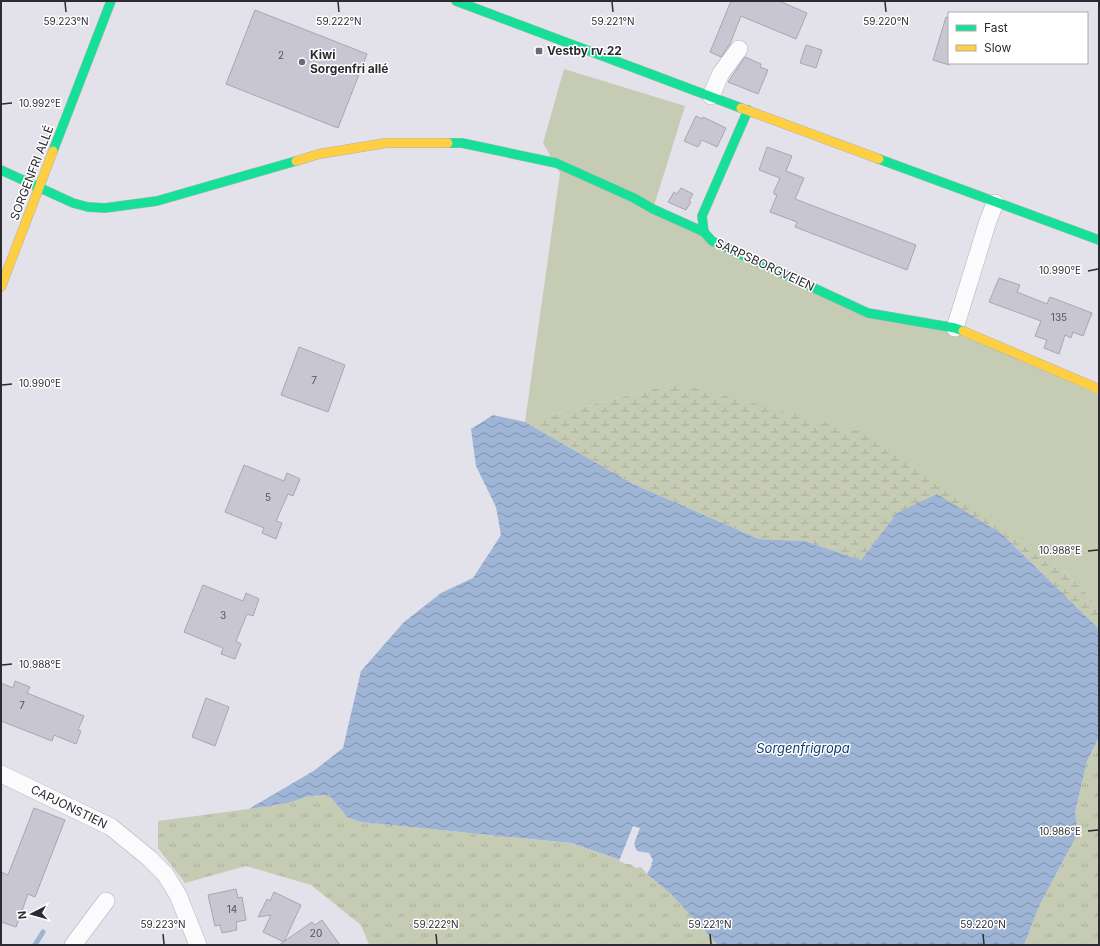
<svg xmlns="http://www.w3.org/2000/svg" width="1100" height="946" font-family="Inter,sans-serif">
<defs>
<pattern id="wetland-marsh" width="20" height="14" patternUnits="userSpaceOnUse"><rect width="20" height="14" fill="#c6cbb4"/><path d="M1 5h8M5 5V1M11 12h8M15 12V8" fill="none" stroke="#aaae9b"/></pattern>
<pattern id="park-tufts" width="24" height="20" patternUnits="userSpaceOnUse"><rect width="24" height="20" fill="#c6cbb4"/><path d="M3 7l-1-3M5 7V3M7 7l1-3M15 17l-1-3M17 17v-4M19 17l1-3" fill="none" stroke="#aaae9b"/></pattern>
<pattern id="water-waves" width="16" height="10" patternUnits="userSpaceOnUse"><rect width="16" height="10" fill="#9eb5d6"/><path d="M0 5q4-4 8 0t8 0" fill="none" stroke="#8193ae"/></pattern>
</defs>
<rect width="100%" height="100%" fill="#e3e1ea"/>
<path fill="#c6cbb4" d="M 564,69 L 685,106 L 653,209 L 874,317 L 953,327 L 1099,395 L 1099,607 L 1051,557 L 677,383 L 525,422 L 560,173 L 543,143 Z"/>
<path fill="url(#wetland-marsh)" d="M 677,383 L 869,434 L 1051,557 L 1099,607 L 1099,629 L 1002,534 L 897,513 L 861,560 L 805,541 L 759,539 L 633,484 L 525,422 Z"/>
<g fill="url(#park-tufts)">
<path d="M 1099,737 L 1099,945 L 1024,945 L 1039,906 L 1078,833 L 1075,813 L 1087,761 Z"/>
<path d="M 329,795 L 347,817 L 361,822 L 570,843 L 641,867 L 647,874 L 671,894 L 718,945 L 369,945 L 361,925 L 311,885 L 246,866 L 185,883 L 158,848 L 158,821 L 249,809 L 288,803 L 309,796 Z"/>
</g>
<path fill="url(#water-waves)" d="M 493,415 L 525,422 L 633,484 L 759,539 L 805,541 L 861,560 L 897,513 L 937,494 L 1002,534 L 1099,629 L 1099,737 L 1087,761 L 1075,813 L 1078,833 L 1039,906 L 1024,945 L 718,945 L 671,894 L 647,874 L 641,867 L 571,843 L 361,822 L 347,817 L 329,795 L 309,796 L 288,803 L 249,809 L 315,770 L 343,748 L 361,671 L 404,622 L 441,593 L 473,578 L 501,535 L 496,507 L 476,466 L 471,429 Z"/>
<path fill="#e3e1ea" d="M 633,826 L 640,828 L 634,844 L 637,851 L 649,853 L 653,860 L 651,864 L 652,865 L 647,874 L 641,867 L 636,868 L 630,864 L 626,864 L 619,861 Z"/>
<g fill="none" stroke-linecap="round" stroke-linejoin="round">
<path stroke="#9eb5d6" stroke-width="5" d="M 35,945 L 43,932"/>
</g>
<g fill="#c9c6d3" stroke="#a8a6ad">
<path d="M 731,1 L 779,1 L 807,13 L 796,39 L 741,16 L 730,44 L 721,57 L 710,52 Z"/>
<path d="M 255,10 L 367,54 L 338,128 L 226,84 Z"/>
<path d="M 946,17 L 949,18 L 949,65 L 933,60 Z"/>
<path d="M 806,45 L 822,50 L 816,68 L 800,63 Z"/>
<path d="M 745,57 L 761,64 L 760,67 L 768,70 L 758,94 L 728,82 Z"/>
<path d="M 696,116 L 702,119 L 703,117 L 726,128 L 717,147 L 702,140 L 698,147 L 684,141 Z"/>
<path d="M 767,147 L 792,156 L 786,171 L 804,178 L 795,199 L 916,245 L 907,270 L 795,227 L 797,222 L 770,212 L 777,195 L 774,194 L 774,191 L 780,178 L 759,170 Z"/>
<path d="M 681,188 L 693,194 L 689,201 L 691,202 L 686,210 L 668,202 L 674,192 L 677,194 Z"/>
<path d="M 999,278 L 1020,285 L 1017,292 L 1047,304 L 1050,297 L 1092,313 L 1083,336 L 1073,332 L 1071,338 L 1065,335 L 1059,354 L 1044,348 L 1047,340 L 1035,336 L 1041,321 L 989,302 Z"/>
<path d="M 299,347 L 345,365 L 328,412 L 281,395 Z"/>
<path d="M 244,465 L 284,481 L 287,473 L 300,479 L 293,496 L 288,494 L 276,521 L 282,523 L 276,539 L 262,533 L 264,528 L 225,512 Z"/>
<path d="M 203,585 L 243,601 L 246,593 L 259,599 L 253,616 L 247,614 L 236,641 L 241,644 L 235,659 L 221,654 L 223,648 L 184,632 Z"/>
<path d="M 15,681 L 30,687 L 27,693 L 84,716 L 78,730 L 81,731 L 76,744 L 54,735 L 52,741 L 1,721 L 1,683 L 13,688 Z"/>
<path d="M 206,698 L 229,707 L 215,746 L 192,737 Z"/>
<path d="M 34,808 L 65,820 L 35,897 L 28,894 L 16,927 L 1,922 L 1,872 L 8,875 Z"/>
<path d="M 236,889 L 238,898 L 242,897 L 246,920 L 236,922 L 237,930 L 222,933 L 220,925 L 215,926 L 208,895 Z"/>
<path d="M 274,892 L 301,905 L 284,942 L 263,932 L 271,915 L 258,917 L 267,899 L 270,901 Z"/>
<path d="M 322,920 L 340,945 L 279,945 L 312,922 L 315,925 Z"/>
</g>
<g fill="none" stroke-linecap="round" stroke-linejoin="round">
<defs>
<g id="street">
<path d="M 711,96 L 721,73 L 739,49"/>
<path d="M 955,328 L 988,221 L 995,203"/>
<path d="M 1,774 L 111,827 L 149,858 L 165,874 L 178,895 L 198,945"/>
<path d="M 73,945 L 106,901"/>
</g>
<g id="fast">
<path d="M 456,1 L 741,108"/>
<path d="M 748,110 L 702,216 L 704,232 L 712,241 L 868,313 L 955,328 L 963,331"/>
<path d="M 448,143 L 462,143 L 556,163 L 634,198 L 653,209 L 704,232"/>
<path d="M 53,151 L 111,1"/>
<path d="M 879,159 L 1099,240"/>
<path d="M 1,170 L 73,203 L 88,207 L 105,208 L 157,201 L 296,161"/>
</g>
<g id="slow">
<path d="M 741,108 L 879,159"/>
<path d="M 296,161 L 319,154 L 386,143 L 448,143"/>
<path d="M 1,287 L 53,151"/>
<path d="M 963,331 L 1099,389"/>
</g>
</defs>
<use href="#street" stroke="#b3b1b8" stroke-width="18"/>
<use href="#fast" stroke="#b3b1b8" stroke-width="10"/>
<use href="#slow" stroke="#b3b1b8" stroke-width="10"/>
<use href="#street" stroke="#fbfafc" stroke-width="17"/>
<use href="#fast" stroke="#16e098" stroke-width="9"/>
<use href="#slow" stroke="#ffcf43" stroke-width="9"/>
</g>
<path fill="none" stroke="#2d2b32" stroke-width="1.5" d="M 65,2 L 66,12M 338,2 L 339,12M 612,2 L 613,12M 885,2 L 886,12M 2,104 L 12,103M 1088,271 L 1098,269M 2,385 L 12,384M 1088,551 L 1098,550M 2,665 L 12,664M 1088,831 L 1098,830M 163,934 L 164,944M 436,934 L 437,944M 710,934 L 711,944M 983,934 L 984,944"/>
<g fill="#6d6b72" stroke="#fff" stroke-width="1.5">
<rect x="535" y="47" width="8" height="8" rx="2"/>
<circle cx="302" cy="62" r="4"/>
</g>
<g text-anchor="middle" stroke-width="3" stroke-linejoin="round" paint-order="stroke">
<g font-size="10" fill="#54525a">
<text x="281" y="59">2</text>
<text x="1059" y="321">135</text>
<text x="314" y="384">7</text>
<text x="268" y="501">5</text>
<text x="223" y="619">3</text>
<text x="22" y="709">7</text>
<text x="232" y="913">14</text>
<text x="316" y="937">20</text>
</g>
<g font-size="12" font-weight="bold" fill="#2d2b32" stroke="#fff" text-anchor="start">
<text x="547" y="55">Vestby rv.22</text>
<text x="310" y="59">Kiwi<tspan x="310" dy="14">Sorgenfri allé</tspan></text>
</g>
<g font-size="12" fill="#2d2b32" stroke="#fff">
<text transform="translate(32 173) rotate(-69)" y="4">SORGENFRI ALLÉ</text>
<text transform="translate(765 265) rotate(25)" y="4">SARPSBORGVEIEN</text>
<text transform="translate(69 807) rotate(26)" y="4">CAPJONSTIEN</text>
</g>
<g font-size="13" font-style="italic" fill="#0d3c70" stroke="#fff">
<text x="803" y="753">Sorgenfrigropa</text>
</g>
</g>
<g font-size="10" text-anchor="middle" fill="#2d2b32" stroke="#fff" stroke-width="3" stroke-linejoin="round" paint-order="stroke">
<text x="66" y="25">59.223°N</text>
<text x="339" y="25">59.222°N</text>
<text x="613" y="25">59.221°N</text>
<text x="886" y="25">59.220°N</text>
<text x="40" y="107">10.992°E</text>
<text x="1060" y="274">10.990°E</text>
<text x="40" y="387">10.990°E</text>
<text x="1060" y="554">10.988°E</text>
<text x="40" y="668">10.988°E</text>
<text x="1060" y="835">10.986°E</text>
<text x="163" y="928">59.223°N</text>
<text x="436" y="928">59.222°N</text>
<text x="710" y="928">59.221°N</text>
<text x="983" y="928">59.220°N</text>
</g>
<rect width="1100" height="946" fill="none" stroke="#2d2b32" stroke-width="4"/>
<rect x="948" y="12" width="140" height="52" fill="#ffffff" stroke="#abaaad"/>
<rect x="956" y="25" width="20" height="6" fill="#16e098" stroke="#abaaad"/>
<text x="984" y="32" font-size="12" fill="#2d2b32">Fast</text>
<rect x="956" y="45" width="20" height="6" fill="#ffcf43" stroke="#abaaad"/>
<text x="984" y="52" font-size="12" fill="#2d2b32">Slow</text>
<g transform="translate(32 914) rotate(264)" stroke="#ffffff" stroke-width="3" paint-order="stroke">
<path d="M0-3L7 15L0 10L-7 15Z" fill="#2d2b32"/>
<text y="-6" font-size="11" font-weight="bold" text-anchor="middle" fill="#2d2b32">N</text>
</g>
</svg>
